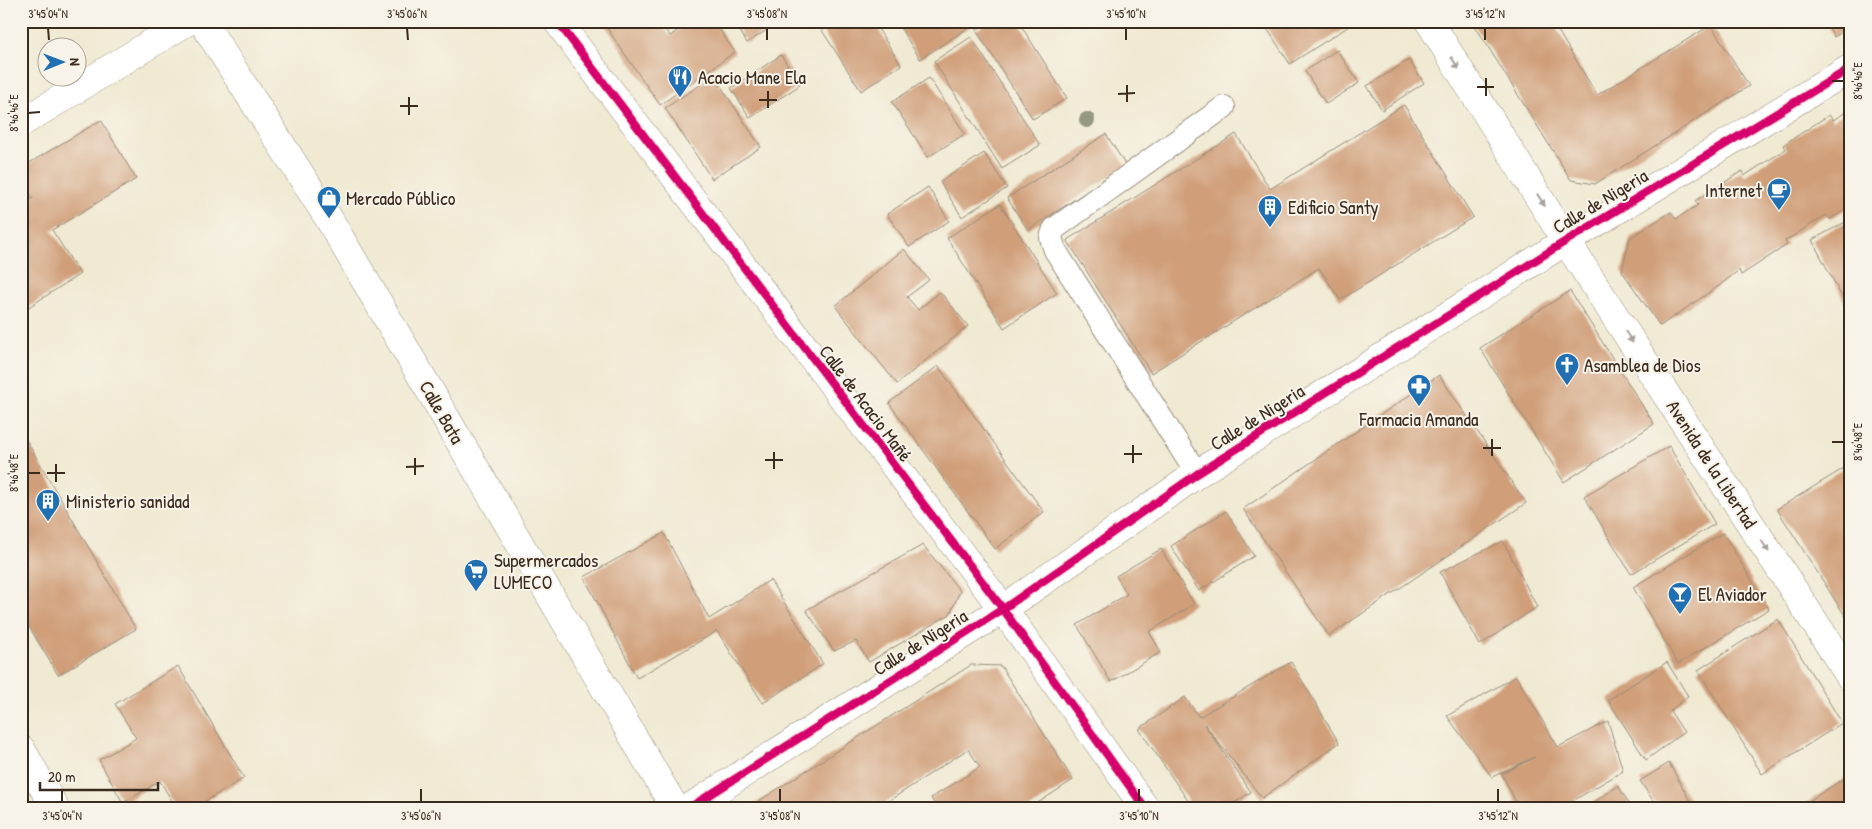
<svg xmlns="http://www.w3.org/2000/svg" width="1872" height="829" font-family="'Patrick Hand',sans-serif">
<rect width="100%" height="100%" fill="#f7f3e8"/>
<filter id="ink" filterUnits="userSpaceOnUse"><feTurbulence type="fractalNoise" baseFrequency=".02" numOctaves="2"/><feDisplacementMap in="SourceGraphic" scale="10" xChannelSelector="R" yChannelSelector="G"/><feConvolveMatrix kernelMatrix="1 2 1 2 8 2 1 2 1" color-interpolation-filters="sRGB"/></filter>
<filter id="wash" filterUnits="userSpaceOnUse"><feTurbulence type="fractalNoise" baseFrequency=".0096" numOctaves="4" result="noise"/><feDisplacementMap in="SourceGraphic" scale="20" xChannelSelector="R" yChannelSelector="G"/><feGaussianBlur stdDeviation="1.12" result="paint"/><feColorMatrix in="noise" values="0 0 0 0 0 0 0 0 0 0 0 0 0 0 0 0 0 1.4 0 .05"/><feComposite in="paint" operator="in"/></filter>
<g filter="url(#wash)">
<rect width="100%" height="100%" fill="#f0ead3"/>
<g id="blocks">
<g fill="#d09f79">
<path d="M 602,21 L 659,21 L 670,36 L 691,21 L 714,21 L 735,52 L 660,105 Z"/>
<path d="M 734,21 L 781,21 L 747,43 Z"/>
<path d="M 816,21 L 873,21 L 901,65 L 861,91 Z"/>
<path d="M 896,21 L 979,21 L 920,59 Z"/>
<path d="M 990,21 L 1018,21 L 1067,98 L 1033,119 L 976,30 Z"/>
<path d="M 1262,21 L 1357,21 L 1290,64 Z"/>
<path d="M 1472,21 L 1552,21 L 1597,95 L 1711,25 L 1749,86 L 1595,184 L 1571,180 Z"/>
<path d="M 1825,21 L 1851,21 L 1851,26 L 1834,37 Z"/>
<path d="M 971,37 L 1040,145 L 1002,169 L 934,61 Z"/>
<path d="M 1337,50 L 1359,83 L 1326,104 L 1305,71 Z"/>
<path d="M 781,55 L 800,85 L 750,118 L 731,88 Z"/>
<path d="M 1409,60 L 1424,83 L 1382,110 L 1367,86 Z"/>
<path d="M 714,76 L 761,147 L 712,179 L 665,108 Z"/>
<path d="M 929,78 L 965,134 L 928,157 L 892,102 Z"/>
<path d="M 1404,105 L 1473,217 L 1340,300 L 1319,268 L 1151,373 L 1067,240 L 1236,134 L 1270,189 Z"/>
<path d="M 1851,109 L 1851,206 L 1830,219 L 1826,215 L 1785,241 L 1787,245 L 1741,275 L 1739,270 L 1720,285 L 1660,326 L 1622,271 L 1630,238 L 1671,212 L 1676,219 L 1698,205 L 1695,201 L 1742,171 L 1744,176 L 1786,149 L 1783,145 L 1829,115 L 1833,120 Z"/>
<path d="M 101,120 L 136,179 L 52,230 L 80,274 L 21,312 L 21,205 L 33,198 L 21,179 L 21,168 Z"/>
<path d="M 1106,134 L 1126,166 L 1028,230 L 1007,198 Z"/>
<path d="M 984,153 L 1007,188 L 962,217 L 940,182 Z"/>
<path d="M 928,187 L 949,221 L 909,247 L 887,214 Z"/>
<path d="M 1000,204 L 1057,293 L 1004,328 L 947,238 Z"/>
<path d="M 1851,219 L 1851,314 L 1812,240 Z"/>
<path d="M 904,249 L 929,280 L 907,297 L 918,310 L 940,292 L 968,326 L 897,384 L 835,306 Z"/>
<path d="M 1570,291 L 1654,424 L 1564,482 L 1480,348 Z"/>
<path d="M 938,366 L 1044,512 L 995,549 L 889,403 Z"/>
<path d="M 1439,375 L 1526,503 L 1329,636 L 1243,509 Z"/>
<path d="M 21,431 L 136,629 L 58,675 L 21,613 Z"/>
<path d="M 1669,446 L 1715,524 L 1631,574 L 1584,496 Z"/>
<path d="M 1851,464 L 1851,625 L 1777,509 Z"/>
<path d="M 1226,511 L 1254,556 L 1199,591 L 1171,546 Z"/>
<path d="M 664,533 L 709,619 L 770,580 L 823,664 L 763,703 L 717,631 L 637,678 L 584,577 Z"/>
<path d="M 1723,533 L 1769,609 L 1678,664 L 1633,587 Z"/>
<path d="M 1503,541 L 1537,607 L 1480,645 L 1440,572 Z"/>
<path d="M 923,545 L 960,591 L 950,614 L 869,662 L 856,641 L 834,651 L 806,610 Z"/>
<path d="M 1161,549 L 1194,604 L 1149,632 L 1161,652 L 1111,682 L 1077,625 L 1127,594 L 1116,576 Z"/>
<path d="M 1778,619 L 1842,723 L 1762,774 L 1698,670 Z"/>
<path d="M 1291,662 L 1339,743 L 1262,798 L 1204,724 L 1251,792 L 1227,808 L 1193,808 L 1139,729 L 1185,697 L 1199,717 Z"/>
<path d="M 1667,662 L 1688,696 L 1670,711 L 1684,732 L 1646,760 L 1608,700 Z"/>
<path d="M 971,665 L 1001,666 L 1073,780 L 1030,808 L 937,808 L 931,798 L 980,767 L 968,749 L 878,808 L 748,808 Z"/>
<path d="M 178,666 L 244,778 L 194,808 L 176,808 L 160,781 L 123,803 L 99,760 L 136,738 L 115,704 Z"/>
<path d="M 1516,676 L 1558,747 L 1608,721 L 1623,771 L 1561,808 L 1519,808 L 1502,774 L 1535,757 L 1492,777 L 1447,716 Z"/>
<path d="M 1669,763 L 1694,808 L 1658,808 L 1640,781 Z"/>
<path d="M 1851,774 L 1851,808 L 1798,808 Z"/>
<path d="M 1618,786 L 1632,808 L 1585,808 Z"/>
</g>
</g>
</g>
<g filter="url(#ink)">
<use href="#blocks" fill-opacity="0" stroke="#968a78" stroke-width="1"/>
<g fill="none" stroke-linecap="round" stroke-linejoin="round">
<defs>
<path id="service" d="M 1197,474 L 1055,250 L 1051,238 L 1054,229 L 1224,107"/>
<g id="minor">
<path d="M 202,21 L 329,219 L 675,808"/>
<path d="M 557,21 L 1003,609 L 1145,808"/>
<path d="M 1429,21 L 1566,241 L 1851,678"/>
<path d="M 21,123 L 188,21"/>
</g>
<path id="tertiary" d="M 689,808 L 1003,609 L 1197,474 L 1566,241 L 1851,68"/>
<path id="secondary" d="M 21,749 L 55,808"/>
</defs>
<use href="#service" stroke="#968a78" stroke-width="24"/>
<use href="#minor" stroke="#968a78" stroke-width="29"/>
<use href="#tertiary" stroke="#968a78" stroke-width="29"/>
<use href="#secondary" stroke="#968a78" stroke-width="29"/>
<use href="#service" stroke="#fff" stroke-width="22"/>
<use href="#minor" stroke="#fff" stroke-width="28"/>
<use href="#tertiary" stroke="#fff" stroke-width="28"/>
<use href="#secondary" stroke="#fff" stroke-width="28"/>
<defs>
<g id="cycleway">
<path d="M 557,21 L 1003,609 L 1145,808"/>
<path d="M 689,808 L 1003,609 L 1197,474 L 1566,241 L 1851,68"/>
</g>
</defs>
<use href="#cycleway" stroke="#f7f3e8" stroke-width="11"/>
<use href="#cycleway" stroke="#d6006c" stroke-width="8"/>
</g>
<circle fill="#969981" cx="1087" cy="120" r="8"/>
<defs><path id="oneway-solid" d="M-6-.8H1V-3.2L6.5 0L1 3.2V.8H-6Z" transform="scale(1.25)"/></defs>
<g fill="#a79f9a">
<use href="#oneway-solid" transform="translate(1455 63) rotate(58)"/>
<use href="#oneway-solid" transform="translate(1541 200) rotate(58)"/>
<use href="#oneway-solid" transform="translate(1629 337) rotate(57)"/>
<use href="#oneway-solid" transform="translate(1765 546) rotate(57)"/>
</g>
</g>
<path fill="none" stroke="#3b2a1e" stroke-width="2" d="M 48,28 L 49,40M 407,28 L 408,40M 767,28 L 767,40M 1126,28 L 1126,40M 1485,28 L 1485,40M 1486,78 L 1486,96M 1832,81 L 1844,81M 1127,85 L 1127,102M 1477,87 L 1494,87M 768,91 L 768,108M 1118,94 L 1135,93M 409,97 L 409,115M 759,100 L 777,100M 400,106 L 418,106M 28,113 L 40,112M 1492,439 L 1492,456M 1832,442 L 1844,442M 1133,445 L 1133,463M 1483,448 L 1501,448M 774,452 L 774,469M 1124,454 L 1142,454M 415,458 L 415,475M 765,460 L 783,460M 56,464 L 56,482M 406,467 L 424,466M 28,473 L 40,473M 47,473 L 65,473M 62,789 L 62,802M 421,789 L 421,802M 780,789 L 780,802M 1139,789 L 1139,802M 1498,789 L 1498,802"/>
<defs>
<symbol id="restaurant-pin" viewBox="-11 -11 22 30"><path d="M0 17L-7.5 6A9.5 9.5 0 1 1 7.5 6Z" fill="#1f6fb2" stroke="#f7f3e8"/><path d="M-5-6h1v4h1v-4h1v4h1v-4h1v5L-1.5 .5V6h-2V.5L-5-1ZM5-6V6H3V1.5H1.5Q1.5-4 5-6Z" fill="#fff"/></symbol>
<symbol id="cafe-pin" viewBox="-11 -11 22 30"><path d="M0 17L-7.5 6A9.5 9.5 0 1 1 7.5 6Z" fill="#1f6fb2" stroke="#f7f3e8"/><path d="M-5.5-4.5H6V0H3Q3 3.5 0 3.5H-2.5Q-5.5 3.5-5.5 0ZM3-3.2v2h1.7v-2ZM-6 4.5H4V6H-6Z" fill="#fff"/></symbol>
<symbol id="shop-pin" viewBox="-11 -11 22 30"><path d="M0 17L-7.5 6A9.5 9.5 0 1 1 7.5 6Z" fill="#1f6fb2" stroke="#f7f3e8"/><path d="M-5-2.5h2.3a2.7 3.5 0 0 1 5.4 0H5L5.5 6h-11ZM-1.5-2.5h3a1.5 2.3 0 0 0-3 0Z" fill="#fff"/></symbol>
<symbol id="building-pin" viewBox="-11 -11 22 30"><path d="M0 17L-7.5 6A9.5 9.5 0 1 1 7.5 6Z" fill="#1f6fb2" stroke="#f7f3e8"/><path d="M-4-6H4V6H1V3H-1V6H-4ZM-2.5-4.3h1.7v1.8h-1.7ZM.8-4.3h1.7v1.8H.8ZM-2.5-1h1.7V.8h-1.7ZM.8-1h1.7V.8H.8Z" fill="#fff"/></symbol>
<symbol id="church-pin" viewBox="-11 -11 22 30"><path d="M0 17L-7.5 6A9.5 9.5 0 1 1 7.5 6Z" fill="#1f6fb2" stroke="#f7f3e8"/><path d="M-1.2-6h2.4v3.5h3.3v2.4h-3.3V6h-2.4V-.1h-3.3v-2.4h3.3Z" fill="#fff"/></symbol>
<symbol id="pharmacy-pin" viewBox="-11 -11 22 30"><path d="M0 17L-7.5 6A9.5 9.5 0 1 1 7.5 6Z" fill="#1f6fb2" stroke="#f7f3e8"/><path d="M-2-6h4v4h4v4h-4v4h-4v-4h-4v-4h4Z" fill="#fff"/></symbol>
<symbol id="supermarket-pin" viewBox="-11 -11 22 30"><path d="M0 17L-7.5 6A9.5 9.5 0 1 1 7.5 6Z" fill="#1f6fb2" stroke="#f7f3e8"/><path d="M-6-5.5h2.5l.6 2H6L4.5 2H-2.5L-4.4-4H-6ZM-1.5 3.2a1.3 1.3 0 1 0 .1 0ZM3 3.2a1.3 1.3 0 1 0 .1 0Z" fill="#fff"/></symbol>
<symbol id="bar-pin" viewBox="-11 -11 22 30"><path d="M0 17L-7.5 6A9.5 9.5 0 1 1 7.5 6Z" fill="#1f6fb2" stroke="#f7f3e8"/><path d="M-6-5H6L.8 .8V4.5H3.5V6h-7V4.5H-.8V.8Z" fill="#fff"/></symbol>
</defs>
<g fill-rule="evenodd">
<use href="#restaurant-pin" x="666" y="63" width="28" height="38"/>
<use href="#cafe-pin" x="1765" y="176" width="28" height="38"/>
<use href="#shop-pin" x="315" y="184" width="28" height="38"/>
<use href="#building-pin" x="1256" y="193" width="28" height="38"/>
<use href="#church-pin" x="1553" y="351" width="28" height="38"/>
<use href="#pharmacy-pin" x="1405" y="372" width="28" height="38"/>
<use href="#building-pin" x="34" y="487" width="28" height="38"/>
<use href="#supermarket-pin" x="462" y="557" width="28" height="38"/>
<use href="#bar-pin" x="1666" y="580" width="28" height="38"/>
</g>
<g text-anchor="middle" stroke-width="4" stroke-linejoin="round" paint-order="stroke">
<g font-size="19" fill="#3b2a1e" stroke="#f7f3e8" text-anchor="start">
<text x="698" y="84">Acacio Mane Ela</text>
<text x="1762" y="197" text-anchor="end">Internet</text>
<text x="346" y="205">Mercado Público</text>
<text x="1288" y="214">Edificio Santy</text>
<text x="1584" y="372">Asamblea de Dios</text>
<text x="1419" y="426" text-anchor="middle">Farmacia Amanda</text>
<text x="66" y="508">Ministerio sanidad</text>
<text x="494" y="567">Supermercados<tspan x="494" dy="22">LUMECO</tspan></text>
<text x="1698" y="601">El Aviador</text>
</g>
<g font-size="19" fill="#3b2a1e" stroke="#f7f3e8">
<text transform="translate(1600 201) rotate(-31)" y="7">Calle de Nigeria</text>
<text transform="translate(866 403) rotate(53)" y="7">Calle de Acacio Mañé</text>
<text transform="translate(442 412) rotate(60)" y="7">Calle Bata</text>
<text transform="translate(1257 417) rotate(-32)" y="7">Calle de Nigeria</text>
<text transform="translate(1712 464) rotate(57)" y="7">Avenida de la Libertad</text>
<text transform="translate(920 642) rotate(-32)" y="7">Calle de Nigeria</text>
</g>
</g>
<rect width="1872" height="829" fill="none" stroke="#f7f3e8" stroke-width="55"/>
<g transform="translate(62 62) rotate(89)"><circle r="24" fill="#f7f3e8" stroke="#aca397"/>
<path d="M0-4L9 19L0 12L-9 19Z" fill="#1f6fb2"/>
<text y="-8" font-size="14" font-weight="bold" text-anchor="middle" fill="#3b2a1e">N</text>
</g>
<path d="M40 782v8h118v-8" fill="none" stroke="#3b2a1e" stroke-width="2.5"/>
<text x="48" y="782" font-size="15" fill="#3b2a1e" stroke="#f7f3e8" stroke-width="4" paint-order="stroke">20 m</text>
<rect x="28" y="28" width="1816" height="774" fill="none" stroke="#3b2a1e" stroke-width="2"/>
<g font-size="12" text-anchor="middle" fill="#3b2a1e">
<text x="48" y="18">3°45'04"N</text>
<text x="407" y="18">3°45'06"N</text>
<text x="767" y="18">3°45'08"N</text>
<text x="1126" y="18">3°45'10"N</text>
<text x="1485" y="18">3°45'12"N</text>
<text transform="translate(1858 81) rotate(-90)" y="4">8°46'46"E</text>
<text transform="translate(14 113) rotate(-90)" y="4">8°46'46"E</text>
<text transform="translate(1858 442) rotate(-90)" y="4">8°46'48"E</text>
<text transform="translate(14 473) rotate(-90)" y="4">8°46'48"E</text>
<text x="62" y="820">3°45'04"N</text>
<text x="421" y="820">3°45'06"N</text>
<text x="780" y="820">3°45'08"N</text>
<text x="1139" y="820">3°45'10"N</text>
<text x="1498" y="820">3°45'12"N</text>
</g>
</svg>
